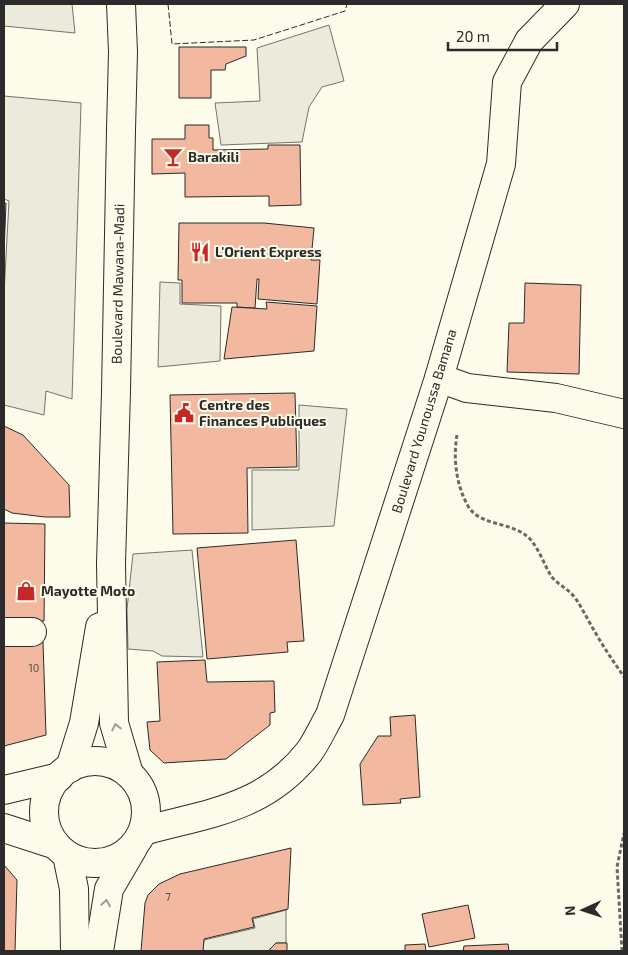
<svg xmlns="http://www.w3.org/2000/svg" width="628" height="955" font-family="'Exo 2',sans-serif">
<rect width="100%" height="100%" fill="#fdfbea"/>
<g fill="#eceadb" stroke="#74746e">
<path d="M 4,4 L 72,4 L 75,33 L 4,26 Z"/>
<path d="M 329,25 L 344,81 L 322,87 L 309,107 L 302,142 L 221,145 L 215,103 L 260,101 L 257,48 Z"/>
<path d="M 4,96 L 81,103 L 72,399 L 46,391 L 44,415 L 4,405 L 4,294 L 9,201 L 4,199 Z"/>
<path d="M 160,282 L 180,283 L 180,304 L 221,306 L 220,361 L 158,367 Z"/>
<path d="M 299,405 L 347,409 L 334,526 L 252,530 L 252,470 L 299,470 Z"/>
<path d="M 192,550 L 203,657 L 162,656 L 153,651 L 128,649 L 127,609 L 133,554 Z"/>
<path d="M 286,910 L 286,943 L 276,943 L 270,949 L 270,951 L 203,951 L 204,940 L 255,928 L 253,919 Z"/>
</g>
<g fill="#f2b8a0" stroke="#2b2b2b">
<path d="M 179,47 L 246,47 L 246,56 L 226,64 L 225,70 L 211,70 L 211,98 L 179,98 Z"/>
<path d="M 185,125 L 209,125 L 209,138 L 213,138 L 213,150 L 268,149 L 268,145 L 300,145 L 301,205 L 269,206 L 269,196 L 185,197 L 185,173 L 152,174 L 152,139 L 185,139 Z"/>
<path d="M 4,203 L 6,203 L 4,253 Z"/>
<path d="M 179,223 L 264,223 L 314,228 L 311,260 L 320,260 L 317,304 L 258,299 L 259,279 L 257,279 L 255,308 L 237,307 L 237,303 L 182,303 L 182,280 L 178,280 Z"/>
<path d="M 525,283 L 581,285 L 579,374 L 507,372 L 509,323 L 524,323 Z"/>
<path d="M 266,302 L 317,306 L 314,351 L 224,359 L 232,307 L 267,309 Z"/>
<path d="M 295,393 L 297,467 L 247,468 L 248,533 L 173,534 L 170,395 Z"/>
<path d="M 4,426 L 23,435 L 69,485 L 70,517 L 45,517 L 12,513 L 4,509 Z"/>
<path d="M 4,523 L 45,524 L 44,621 L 4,620 Z"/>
<path d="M 296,540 L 304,641 L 287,642 L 288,652 L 207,659 L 197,548 Z"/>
<path d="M 43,642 L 46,735 L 4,746 L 4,644 Z"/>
<path d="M 205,660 L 207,682 L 274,681 L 275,712 L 270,713 L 270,725 L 226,759 L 164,763 L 150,750 L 147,722 L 160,721 L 157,662 Z"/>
<path d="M 415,715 L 420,797 L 400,799 L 401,803 L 363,805 L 360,764 L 378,736 L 391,736 L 390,717 Z"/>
<path d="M 291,848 L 288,909 L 252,918 L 254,927 L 204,939 L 203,951 L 141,951 L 145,903 L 148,895 L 159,884 L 180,874 Z"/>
<path d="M 4,865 L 17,880 L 15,951 L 4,951 Z"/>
<path d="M 468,905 L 475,938 L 429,947 L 422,914 Z"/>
<path d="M 276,943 L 287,943 L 287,951 L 270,951 L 270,949 Z"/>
<path d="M 425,944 L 426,951 L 405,951 L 405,945 Z"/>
<path d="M 508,944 L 509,951 L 463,951 L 464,946 Z"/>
</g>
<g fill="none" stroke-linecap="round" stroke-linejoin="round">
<defs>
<g id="minor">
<path d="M 439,378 L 467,388 L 556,398 L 624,414"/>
<path d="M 4,632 L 32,632"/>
<path d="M 4,790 L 59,777"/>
<path d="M 4,828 L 56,845"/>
</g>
<g id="major">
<path d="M 121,4 L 123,52 L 121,130 L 116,391 L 111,564 L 114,723 L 129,774"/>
<circle cx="95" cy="812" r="51"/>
<path d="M 70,768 L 84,723 L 100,627"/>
<path d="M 143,831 C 208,813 264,809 309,752 C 317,741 323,727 330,715 L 439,378 L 501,164 L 507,82 L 529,41 L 565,4"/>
<path d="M 67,855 L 74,889 L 75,951"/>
<path d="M 99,951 L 109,889 L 133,848"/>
</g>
</defs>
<use href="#minor" stroke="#2b2b2b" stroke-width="30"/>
<use href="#major" stroke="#2b2b2b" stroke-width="30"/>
<g stroke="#6a6964" stroke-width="3" stroke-dasharray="4 2.5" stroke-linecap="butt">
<path d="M 457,435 C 453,458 456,485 468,506 C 480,527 513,521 530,539 C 539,549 544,564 551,576 C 558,585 569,589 576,599 C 585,613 592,628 601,642 C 608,654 616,665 624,677"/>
<path d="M 622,951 L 617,867 L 624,833"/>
</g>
<use href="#minor" stroke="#fdfbea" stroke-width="28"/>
<use href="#major" stroke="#fdfbea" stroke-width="28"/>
<path stroke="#2b2b2b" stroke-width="1" stroke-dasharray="6 2.5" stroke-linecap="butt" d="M 168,4 L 172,44 L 254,40 L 345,11 L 347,4"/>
</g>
<defs><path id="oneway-chevron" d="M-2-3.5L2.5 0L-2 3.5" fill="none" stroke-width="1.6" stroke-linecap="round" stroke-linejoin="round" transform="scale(1.25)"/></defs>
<g stroke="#9e9d94">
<use href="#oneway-chevron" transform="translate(116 727) rotate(-102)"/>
<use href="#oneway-chevron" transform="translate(106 903) rotate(-81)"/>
</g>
<defs>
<symbol id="bar-bare" viewBox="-9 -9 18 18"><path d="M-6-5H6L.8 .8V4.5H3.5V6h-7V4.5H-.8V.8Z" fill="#c62828" stroke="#fdfbea" stroke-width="2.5" paint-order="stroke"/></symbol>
<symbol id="restaurant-bare" viewBox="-9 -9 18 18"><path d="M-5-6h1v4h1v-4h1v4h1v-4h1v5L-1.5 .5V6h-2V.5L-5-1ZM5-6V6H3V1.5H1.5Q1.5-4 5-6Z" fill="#c62828" stroke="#fdfbea" stroke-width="2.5" paint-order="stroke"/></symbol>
<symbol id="civic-bare" viewBox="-9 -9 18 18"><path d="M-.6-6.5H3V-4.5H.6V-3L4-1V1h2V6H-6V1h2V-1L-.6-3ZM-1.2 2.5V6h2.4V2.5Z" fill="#c62828" stroke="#fdfbea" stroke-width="2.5" paint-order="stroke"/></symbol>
<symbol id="shop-bare" viewBox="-9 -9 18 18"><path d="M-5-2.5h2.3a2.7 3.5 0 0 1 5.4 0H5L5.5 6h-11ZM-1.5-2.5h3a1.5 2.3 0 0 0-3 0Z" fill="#c62828" stroke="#fdfbea" stroke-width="2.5" paint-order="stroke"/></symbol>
</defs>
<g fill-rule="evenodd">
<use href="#bar-bare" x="159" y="143" width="28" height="28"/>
<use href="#restaurant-bare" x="186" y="238" width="28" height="28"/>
<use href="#civic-bare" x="170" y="399" width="28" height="28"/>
<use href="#shop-bare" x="12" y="577" width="28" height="28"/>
</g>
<g text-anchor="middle" stroke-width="4" stroke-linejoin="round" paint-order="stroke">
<g font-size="11" fill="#5d4e48">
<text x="34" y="672">10</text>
<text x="168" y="901">7</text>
</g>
<g font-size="14" font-weight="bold" fill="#2b2b2b" stroke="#fdfbea" text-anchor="start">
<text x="188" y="162">Barakili</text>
<text x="215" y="257">L'Orient Express</text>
<text x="199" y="410">Centre des<tspan x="199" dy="16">Finances Publiques</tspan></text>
<text x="41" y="596">Mayotte Moto</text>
</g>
<g font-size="14" fill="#2b2b2b" stroke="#fdfbea">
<text transform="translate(118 284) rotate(-89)" y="5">Boulevard Mawana-Madi</text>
<text transform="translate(424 421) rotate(-73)" y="5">Boulevard Younoussa Bamana</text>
</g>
</g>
<rect width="628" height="955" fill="none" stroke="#2b2b2b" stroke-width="10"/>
<g transform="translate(583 910) rotate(267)" stroke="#fdfbea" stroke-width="4" paint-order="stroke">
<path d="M0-4L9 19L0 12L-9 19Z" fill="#2b2b2b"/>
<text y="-8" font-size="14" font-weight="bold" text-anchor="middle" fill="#2b2b2b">N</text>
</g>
<path d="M448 42v8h109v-8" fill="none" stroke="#2b2b2b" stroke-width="2.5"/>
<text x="456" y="42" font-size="15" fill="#2b2b2b" stroke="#fdfbea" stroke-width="4" paint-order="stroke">20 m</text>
</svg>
